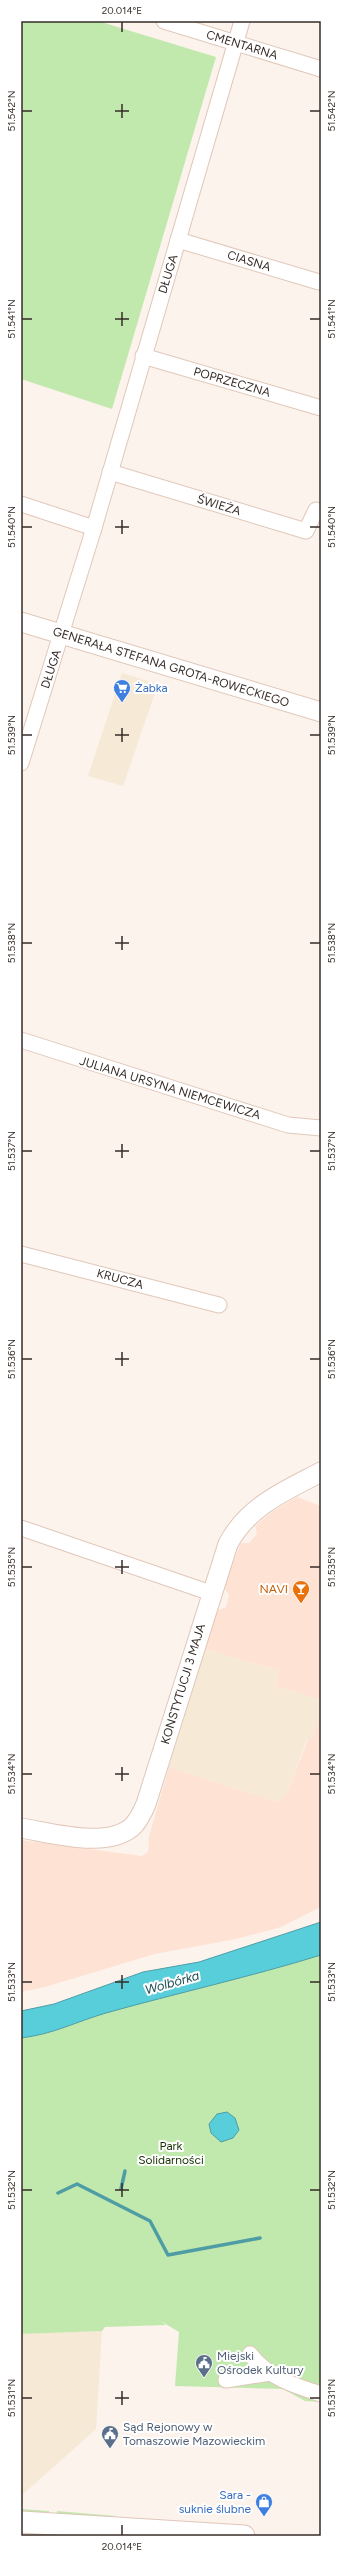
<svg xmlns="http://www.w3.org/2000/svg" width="342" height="2557" font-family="Figtree,sans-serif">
<rect width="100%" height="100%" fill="#fdf3ed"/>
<g fill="#f6e9d5">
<path d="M 122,673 L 158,684 L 123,786 L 88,776 Z"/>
<path d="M 205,1649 L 279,1671 L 275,1686 L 321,1700 L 321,1716 L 311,1741 L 307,1739 L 287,1793 L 278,1802 L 169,1767 Z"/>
<path d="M 102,2331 L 96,2429 L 21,2496 L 21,2334 Z"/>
</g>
<g fill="#fee3d4">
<path d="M 297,1497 L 321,1506 L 321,1700 L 275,1686 L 279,1671 L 205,1649 L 216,1611 L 226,1607 L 229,1595 L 223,1587 L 241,1543 L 249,1543 L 257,1534 L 255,1526 L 273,1511 Z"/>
<path d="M 321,1716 L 321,1907 L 281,1927 L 236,1939 L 155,1954 L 45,1987 L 21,1992 L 21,1840 L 142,1856 L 148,1852 L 149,1836 L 169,1767 L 278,1802 L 287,1793 L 308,1739 L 311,1740 Z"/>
</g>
<g fill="#c2e9ad">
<path d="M 21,21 L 98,21 L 216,57 L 112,409 L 21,379 Z"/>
<path d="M 321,1954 L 321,2402 L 305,2401 L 283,2389 L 175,2386 L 179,2332 L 159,2320 L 166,2325 L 105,2327 L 102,2331 L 21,2334 L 21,2034 Z"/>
<path d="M 21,2509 L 49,2511 L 49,2514 L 21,2512 Z"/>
<path d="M 57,2511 L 116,2516 L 111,2521 L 56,2515 Z"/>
</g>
<g fill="#58cedb" stroke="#4e9da5">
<path d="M 321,1922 L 321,1955 C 250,1977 177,1993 106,2013 C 75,2022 54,2034 21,2038 L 21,2011 L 54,2004 L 143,1972 L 199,1962 Z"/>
<path d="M 227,2112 L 235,2118 L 239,2130 L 233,2138 L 221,2142 L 211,2133 L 209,2124 L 217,2114 Z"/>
</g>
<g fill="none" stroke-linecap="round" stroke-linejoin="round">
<g stroke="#4e9da5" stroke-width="3.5">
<path d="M 121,2189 L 125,2171"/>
<path d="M 58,2193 L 77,2184 L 150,2221 L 168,2255 L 260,2238"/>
</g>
<defs>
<g id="minor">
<path d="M 164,21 L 321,69"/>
<path d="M 178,240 L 319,282"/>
<path d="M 143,356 L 321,408"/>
<path d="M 110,472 L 306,531 L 316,510"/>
<path d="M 21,504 L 94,528"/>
<path d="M 21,763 L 94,528 L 242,21"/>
<path d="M 21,1040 L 288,1125 L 321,1128"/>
<path d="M 21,1254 L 219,1305"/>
<path d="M 21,1528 L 211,1593"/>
<path d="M 250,2354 C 267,2377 295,2386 321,2394"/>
<path d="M 226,2380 L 270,2373"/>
</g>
<g id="tertiary">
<path d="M 21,622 L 321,712"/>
<path d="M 21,1828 C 52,1833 110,1850 134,1825 C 139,1819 143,1811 146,1804 L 228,1544 C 248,1506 285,1491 321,1472"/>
</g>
<path id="secondary" d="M 21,2522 L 244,2536"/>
</defs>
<use href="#minor" stroke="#e1c7b9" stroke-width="17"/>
<use href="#tertiary" stroke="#e1c7b9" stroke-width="21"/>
<use href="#secondary" stroke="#e1c7b9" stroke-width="23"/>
<use href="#minor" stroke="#fff" stroke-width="15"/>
<use href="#tertiary" stroke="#fff" stroke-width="19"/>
<use href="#secondary" stroke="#fff" stroke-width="21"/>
</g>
<path fill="none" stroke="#362c27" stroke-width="1.5" d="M 122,22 L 122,32M 122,104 L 122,118M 22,111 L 32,111M 115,111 L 129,111M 310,111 L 320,111M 122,312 L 122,326M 22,319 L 32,319M 115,319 L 129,319M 310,319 L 320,319M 122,520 L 122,534M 22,527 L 32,527M 115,527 L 129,527M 310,527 L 320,527M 122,728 L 122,742M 22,735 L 32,735M 115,735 L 129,735M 310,735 L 320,735M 122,936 L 122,950M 22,943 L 32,943M 115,943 L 129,943M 310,943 L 320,943M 122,1144 L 122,1158M 22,1151 L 32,1151M 115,1151 L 129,1151M 310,1151 L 320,1151M 122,1352 L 122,1366M 22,1359 L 32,1359M 115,1359 L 129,1359M 310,1359 L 320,1359M 122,1560 L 122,1574M 22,1567 L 32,1567M 115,1567 L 129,1567M 310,1567 L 320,1567M 122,1767 L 122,1781M 22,1774 L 32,1774M 115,1774 L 129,1774M 310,1774 L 320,1774M 122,1975 L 122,1989M 22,1982 L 32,1982M 115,1982 L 129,1982M 310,1982 L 320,1982M 122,2183 L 122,2197M 22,2190 L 32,2190M 115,2190 L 129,2190M 310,2190 L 320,2190M 122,2391 L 122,2405M 22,2398 L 32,2398M 115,2398 L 129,2398M 310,2398 L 320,2398M 122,2525 L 122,2535"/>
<defs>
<symbol id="supermarket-pin" viewBox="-11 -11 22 30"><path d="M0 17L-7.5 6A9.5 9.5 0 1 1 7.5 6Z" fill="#3f7fe0" stroke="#fff"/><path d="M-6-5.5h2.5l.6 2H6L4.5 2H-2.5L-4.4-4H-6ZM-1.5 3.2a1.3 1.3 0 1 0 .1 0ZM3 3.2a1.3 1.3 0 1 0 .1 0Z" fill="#fff"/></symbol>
<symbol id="bar-pin" viewBox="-11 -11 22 30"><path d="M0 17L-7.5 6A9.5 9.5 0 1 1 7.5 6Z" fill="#e8710a" stroke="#fff"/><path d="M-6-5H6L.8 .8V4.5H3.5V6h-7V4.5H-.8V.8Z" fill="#fff"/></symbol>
<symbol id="civic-pin" viewBox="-11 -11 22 30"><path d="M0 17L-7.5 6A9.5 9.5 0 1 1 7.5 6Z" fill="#5c6f8a" stroke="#fff"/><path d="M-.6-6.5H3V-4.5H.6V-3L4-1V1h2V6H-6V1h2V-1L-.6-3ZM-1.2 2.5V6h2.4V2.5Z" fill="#fff"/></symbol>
<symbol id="shop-pin" viewBox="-11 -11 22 30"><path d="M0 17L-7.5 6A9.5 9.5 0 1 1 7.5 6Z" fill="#3f7fe0" stroke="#fff"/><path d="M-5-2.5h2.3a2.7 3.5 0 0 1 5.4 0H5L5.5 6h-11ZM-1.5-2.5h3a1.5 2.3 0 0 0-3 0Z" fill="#fff"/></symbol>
</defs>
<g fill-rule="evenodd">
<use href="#supermarket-pin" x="112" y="678" width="20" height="27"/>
<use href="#bar-pin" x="291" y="1579" width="20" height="27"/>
<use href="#civic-pin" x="194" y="2353" width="20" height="27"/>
<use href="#civic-pin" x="100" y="2424" width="20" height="27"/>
<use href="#shop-pin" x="254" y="2492" width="20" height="27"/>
</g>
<g text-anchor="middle" stroke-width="4" stroke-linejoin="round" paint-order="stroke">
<g font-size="12" fill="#362c27" stroke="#fff">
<text transform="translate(242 45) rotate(17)" y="4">CMENTARNA</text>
<text transform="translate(249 261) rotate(17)" y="4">CIASNA</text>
<text transform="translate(168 274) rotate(-73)" y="4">DŁUGA</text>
<text transform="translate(232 382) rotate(16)" y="4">POPRZECZNA</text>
<text transform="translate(219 505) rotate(17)" y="4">ŚWIEŻA</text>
<text transform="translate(171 667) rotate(17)" y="4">GENERAŁA STEFANA GROTA-ROWECKIEGO</text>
<text transform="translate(51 669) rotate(-72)" y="4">DŁUGA</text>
<text transform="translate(170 1088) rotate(17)" y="4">JULIANA URSYNA NIEMCEWICZA</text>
<text transform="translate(120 1279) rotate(15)" y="4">KRUCZA</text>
<text transform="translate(183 1684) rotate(-73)" y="4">KONSTYTUCJI 3 MAJA</text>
</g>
<g font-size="12" fill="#366cbe" stroke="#fff" text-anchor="start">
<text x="135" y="692">Żabka</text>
<text x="251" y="2499" text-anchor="end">Sara -<tspan x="251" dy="14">suknie ślubne</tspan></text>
</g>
<g font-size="12" fill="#c56008" stroke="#fff" text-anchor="end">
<text x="288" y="1593">NAVI</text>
</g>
<g font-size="12" fill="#163201" stroke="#fff">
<text x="171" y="2150">Park<tspan x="171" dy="14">Solidarności</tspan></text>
</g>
<g font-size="12" fill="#4e5e75" stroke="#fff" text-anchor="start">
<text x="217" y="2360">Miejski<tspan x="217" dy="14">Ośrodek Kultury</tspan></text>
<text x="123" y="2431">Sąd Rejonowy w<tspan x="123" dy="14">Tomaszowie Mazowieckim</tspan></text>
</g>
<g font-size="13" font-style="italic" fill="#1a4e54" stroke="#fff">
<text transform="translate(172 1982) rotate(-16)" y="5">Wolbórka</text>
</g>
</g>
<rect width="342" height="2557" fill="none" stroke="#ffffff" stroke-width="44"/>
<rect x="22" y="22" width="298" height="2513" fill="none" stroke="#362c27" stroke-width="1.5"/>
<g font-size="10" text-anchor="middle" fill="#362c27">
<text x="122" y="14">20.014°E</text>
<text transform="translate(11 111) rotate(-90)" y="4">51.542°N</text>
<text transform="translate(331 111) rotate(-90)" y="4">51.542°N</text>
<text transform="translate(11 319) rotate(-90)" y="4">51.541°N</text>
<text transform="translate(331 319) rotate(-90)" y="4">51.541°N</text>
<text transform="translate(11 527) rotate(-90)" y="4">51.540°N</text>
<text transform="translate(331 527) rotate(-90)" y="4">51.540°N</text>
<text transform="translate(11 735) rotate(-90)" y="4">51.539°N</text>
<text transform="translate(331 735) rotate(-90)" y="4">51.539°N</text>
<text transform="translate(11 943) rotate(-90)" y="4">51.538°N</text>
<text transform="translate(331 943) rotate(-90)" y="4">51.538°N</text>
<text transform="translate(11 1151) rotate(-90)" y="4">51.537°N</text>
<text transform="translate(331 1151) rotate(-90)" y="4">51.537°N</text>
<text transform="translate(11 1359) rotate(-90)" y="4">51.536°N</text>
<text transform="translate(331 1359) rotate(-90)" y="4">51.536°N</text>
<text transform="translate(11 1567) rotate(-90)" y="4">51.535°N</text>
<text transform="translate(331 1567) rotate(-90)" y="4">51.535°N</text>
<text transform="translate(11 1774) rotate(-90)" y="4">51.534°N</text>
<text transform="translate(331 1774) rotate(-90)" y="4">51.534°N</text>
<text transform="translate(11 1982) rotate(-90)" y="4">51.533°N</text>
<text transform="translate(331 1982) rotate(-90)" y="4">51.533°N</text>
<text transform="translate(11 2190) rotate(-90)" y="4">51.532°N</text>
<text transform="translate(331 2190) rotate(-90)" y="4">51.532°N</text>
<text transform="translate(11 2398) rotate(-90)" y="4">51.531°N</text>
<text transform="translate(331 2398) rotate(-90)" y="4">51.531°N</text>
<text x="122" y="2550">20.014°E</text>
</g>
</svg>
